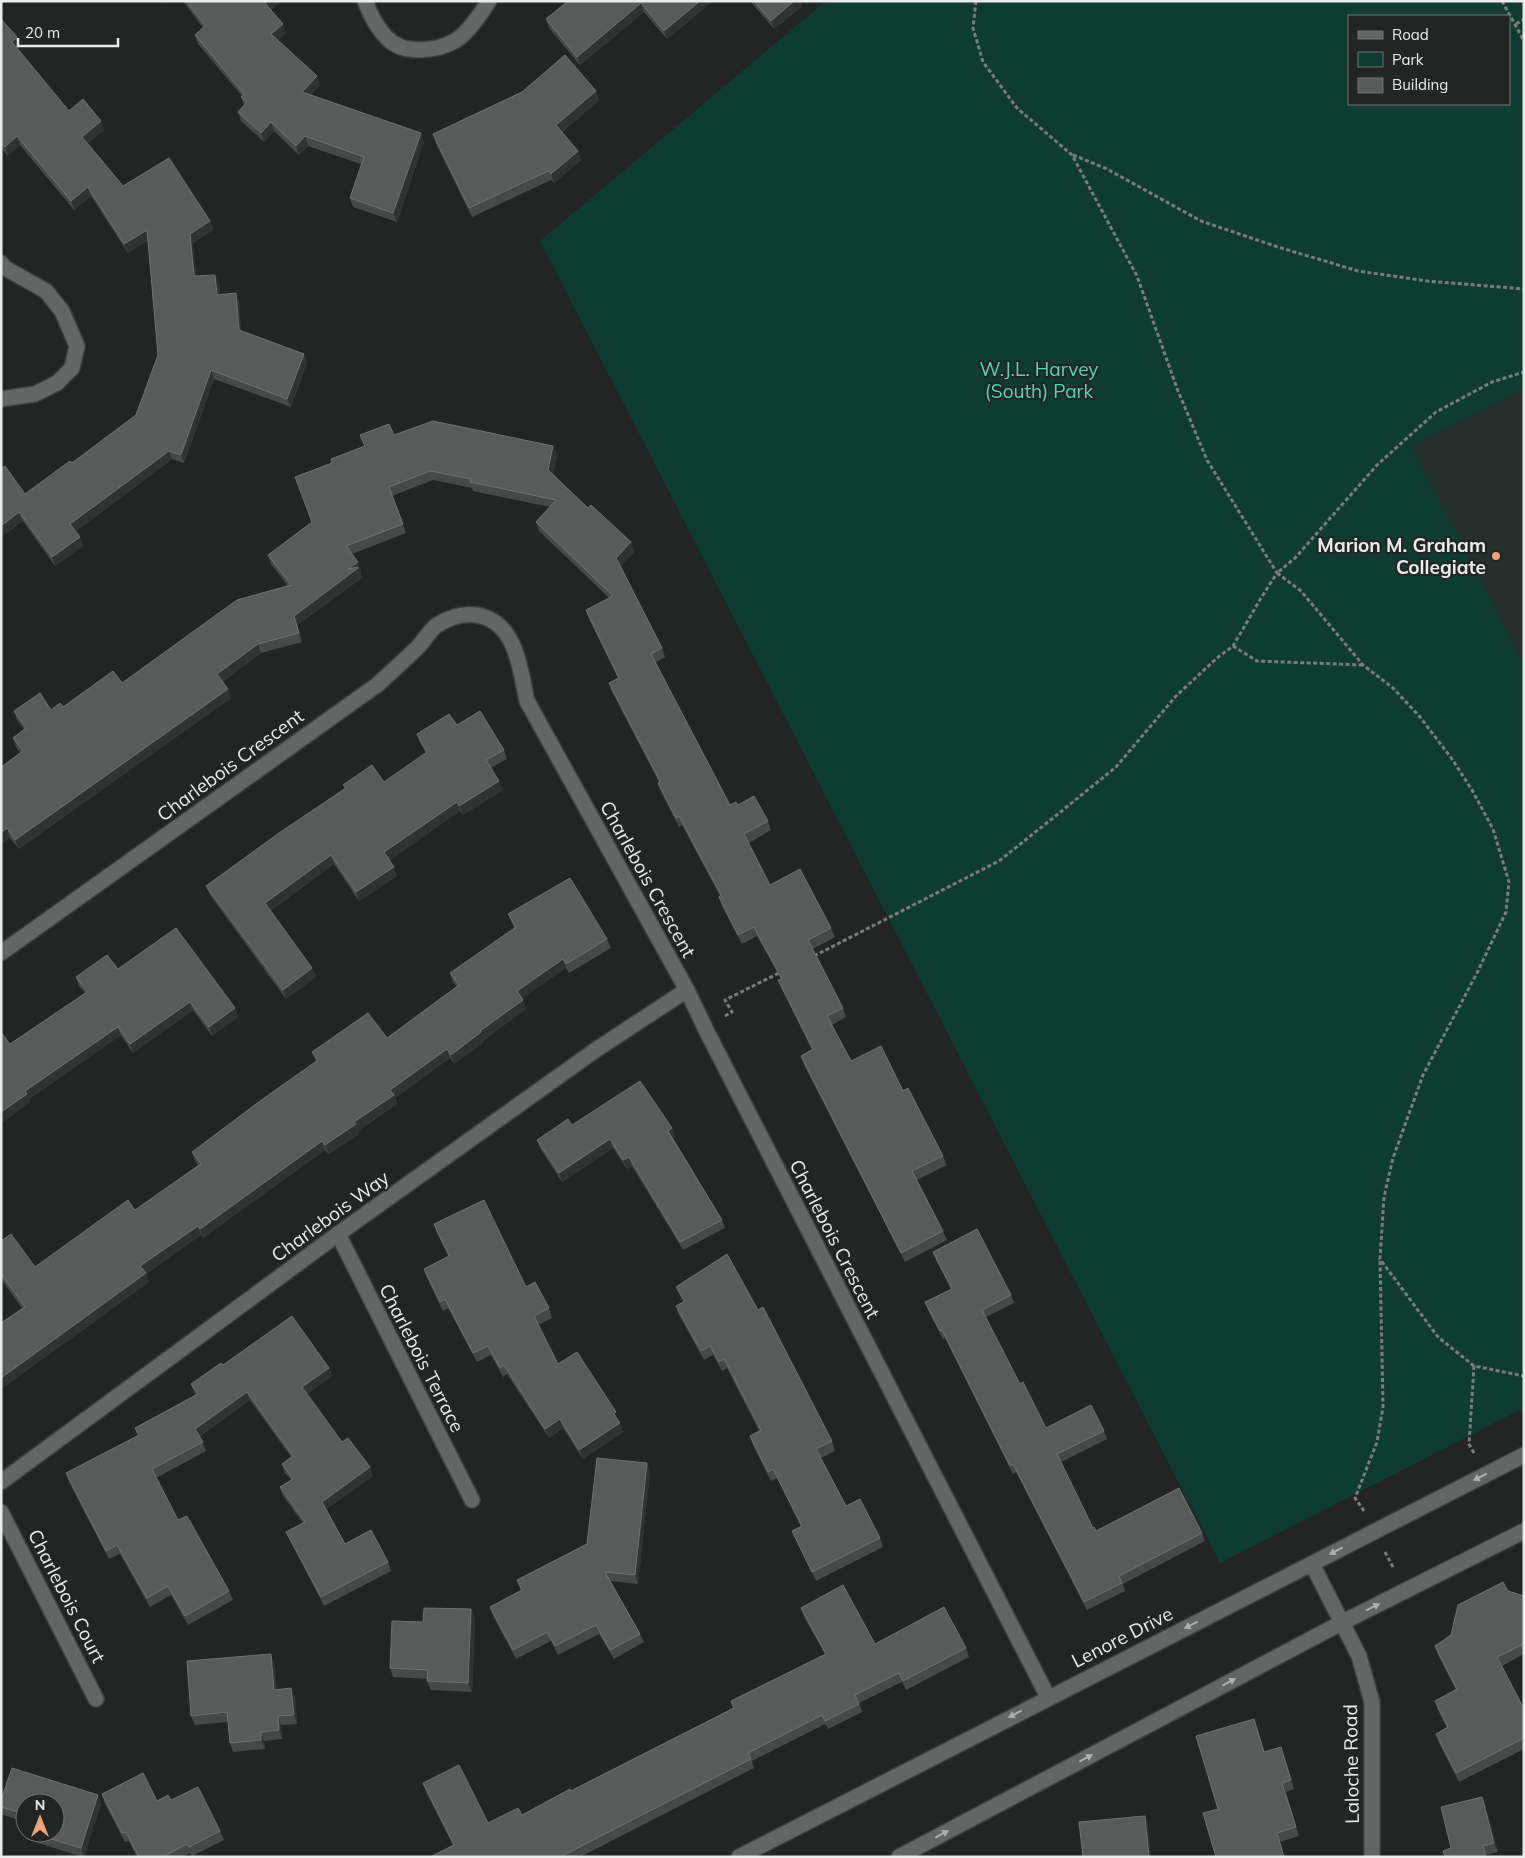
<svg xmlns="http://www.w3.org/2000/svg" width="1525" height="1858" font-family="Mulish,sans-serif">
<rect width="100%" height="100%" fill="#222524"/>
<path fill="#252f2b" d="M 1524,389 L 1524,665 L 1412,446 Z"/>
<path fill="#0f3c30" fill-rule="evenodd" d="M 826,1 L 1524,1 L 1524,389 L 1412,446 L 1524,665 L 1524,1408 L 1220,1563 L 540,241 ZM 1349,16 L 1509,16 L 1509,104 L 1349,104 Z"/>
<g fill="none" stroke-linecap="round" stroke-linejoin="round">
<defs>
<g id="street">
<path d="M 365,1 C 370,14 377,28 387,38 C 405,57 445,51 463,35 C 472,26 482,12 489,1"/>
<path d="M 1,263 L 5,268 L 46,291 L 62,311 L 77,346 L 72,368 L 57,383 L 35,394 L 1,399"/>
<path d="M 1,953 L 377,685 C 391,672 406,659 419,646 C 425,639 430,630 437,625 C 450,617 466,612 481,616 C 517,625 520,670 527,701 L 687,990 L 706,1030 L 1048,1697"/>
<path d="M 338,1234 L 472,1500"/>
<path d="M 1,1482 L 338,1234 L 597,1049 L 687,990"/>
<path d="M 1,1512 L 96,1699"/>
<path d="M 1312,1564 L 1359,1656 L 1372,1702 L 1372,1857"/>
</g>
<g id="secondary">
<path d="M 739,1857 L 1524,1455"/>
<path d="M 899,1857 L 1343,1622 L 1524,1531"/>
</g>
</defs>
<use href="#street" stroke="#3d3f3e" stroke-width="18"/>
<use href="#secondary" stroke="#3d3f3e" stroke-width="18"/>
<g stroke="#7a7d7c" stroke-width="3" stroke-dasharray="4 2.5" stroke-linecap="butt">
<path d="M 1502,1 L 1524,41"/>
<path d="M 1516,24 L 1524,19"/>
<path d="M 1073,155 L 1107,169 L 1201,221 L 1278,247 L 1358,271 L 1427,281 L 1524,289"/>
<path d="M 1233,646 L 1257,661 L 1363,665"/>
<path d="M 814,956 L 999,861 L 1058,814 L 1116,767 L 1176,696 L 1217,658 L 1233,646 L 1261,598 L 1277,573 L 1207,460 L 1178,391 L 1137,276 L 1072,155 L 1017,108 L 983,62 L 973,28 L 976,1"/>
<path d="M 725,1016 L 732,1012 L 725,1000 L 781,972"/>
<path d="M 1474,1366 L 1438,1337 L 1380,1259 L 1384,1197 L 1393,1158 L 1423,1075 L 1477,973 L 1506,912 L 1509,882 L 1493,829 L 1472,790 L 1452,759 L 1420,717 L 1393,688 L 1363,665 L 1301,591 L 1277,573 L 1295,558 L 1377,465 L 1436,412 L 1492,382 L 1524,372"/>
<path d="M 1474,1453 L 1469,1444 L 1474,1366 L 1524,1376"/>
<path d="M 1364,1511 L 1355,1498 L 1377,1442 L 1383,1407 L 1380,1259"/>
<path d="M 1385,1552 L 1394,1569"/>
</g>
<use href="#street" stroke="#626664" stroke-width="15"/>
<use href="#secondary" stroke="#626664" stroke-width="15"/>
</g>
<g fill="#474948" fill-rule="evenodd">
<path d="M 183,1 L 281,1 L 271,10 L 283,24 L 286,33 L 278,40 L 320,85 L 311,95 L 424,142 L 397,222 L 353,207 L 350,198 L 361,164 L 308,146 L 299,155 L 274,131 L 264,142 L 241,121 L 238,112 L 244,105 L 241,97 L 242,96 L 198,44 L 195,35 L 203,28 Z"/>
<path d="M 568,1 L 713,1 L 667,39 L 644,12 L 580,65 L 549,28 L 546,19 Z"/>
<path d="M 750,1 L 800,1 L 802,6 L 774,29 Z"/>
<path d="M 1,19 L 17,37 L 20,46 L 17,49 L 69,111 L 104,130 L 88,143 L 123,186 L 210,221 L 213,230 L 193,243 L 196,276 L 219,283 L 220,294 L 236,293 L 239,302 L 241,331 L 304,354 L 307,363 L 291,407 L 214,379 L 184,463 L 172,459 L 76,531 L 80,537 L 83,546 L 55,566 L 23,521 L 1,537 L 1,469 L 25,494 L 72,463 L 136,415 L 158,355 L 148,240 L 128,253 L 91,196 L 74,210 L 20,145 L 8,156 L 1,148 Z"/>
<path d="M 596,91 L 599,100 L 562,132 L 578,151 L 581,160 L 554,183 L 551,180 L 472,217 L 436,144 L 433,134 Z"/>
<path d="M 394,435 L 553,446 L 557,455 L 553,474 L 588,508 L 631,542 L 634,552 L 621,566 L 662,648 L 665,657 L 655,663 L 730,805 L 738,805 L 768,821 L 771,830 L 749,843 L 770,885 L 831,928 L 835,937 L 813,949 L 843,1008 L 846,1017 L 832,1025 L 851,1061 L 903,1091 L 943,1156 L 947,1165 L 917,1180 L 943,1231 L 947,1240 L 905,1262 L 804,1065 L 801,1056 L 812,1050 L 782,989 L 778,980 L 781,979 L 757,936 L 742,944 L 722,906 L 719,897 L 720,896 L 682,825 L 679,827 L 661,792 L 658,783 L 659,782 L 612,692 L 609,683 L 618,678 L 589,619 L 586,610 L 609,598 L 539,531 L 536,522 L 550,507 L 473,491 L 472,488 L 433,480 L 392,496 L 406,533 L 352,554 L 361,571 L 360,572 L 362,578 L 297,625 L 302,642 L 261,653 L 222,682 L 231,698 L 19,849 L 10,838 L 1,844 L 1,767 L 20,753 L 16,747 L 13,738 L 24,729 L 17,720 L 14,711 L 51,710 L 63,707 L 122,683 L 288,586 L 271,564 L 268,555 L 312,523 L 332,463 Z"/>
<path d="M 457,725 L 504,750 L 507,759 L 491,768 L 503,790 L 463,815 L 460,811 L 389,860 L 397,876 L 359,901 L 334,864 L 270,911 L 312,968 L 316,977 L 286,999 L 210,895 L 206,886 L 345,788 L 343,785 L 384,782 L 426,753 L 420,743 L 417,734 Z"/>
<path d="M 508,914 L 607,939 L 611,948 L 569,973 L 566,968 L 522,998 L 526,1009 L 484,1040 L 484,1042 L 454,1064 L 450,1058 L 395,1098 L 397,1104 L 358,1131 L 359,1134 L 329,1154 L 325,1150 L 203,1238 L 201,1235 L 146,1274 L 149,1282 L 1,1389 L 1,1323 L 22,1308 L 1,1279 L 1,1241 L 35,1267 L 135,1210 L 198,1165 L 195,1161 L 192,1152 L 316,1062 L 312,1052 L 387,1038 L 457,987 L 453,982 L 450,973 L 514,928 L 512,923 Z"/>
<path d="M 118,969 L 235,1008 L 238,1017 L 212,1036 L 193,1010 L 133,1053 L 121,1035 L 29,1099 L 30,1102 L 1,1123 L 1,1032 L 10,1044 L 85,993 L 79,986 L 76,977 Z"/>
<path d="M 572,1125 L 672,1128 L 675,1137 L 673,1138 L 722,1220 L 725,1228 L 683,1250 L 632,1166 L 627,1169 L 613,1148 L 562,1182 L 540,1148 L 537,1140 Z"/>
<path d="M 434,1224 L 526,1287 L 549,1308 L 552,1318 L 538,1325 L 558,1364 L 619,1422 L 623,1432 L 583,1459 L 563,1428 L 549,1438 L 507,1374 L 503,1377 L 491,1355 L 477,1362 L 448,1308 L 443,1311 L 427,1278 L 424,1269 L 449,1257 L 437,1233 Z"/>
<path d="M 933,1252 L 1011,1295 L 1014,1303 L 986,1317 L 1020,1384 L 1046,1428 L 1104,1431 L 1107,1439 L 1061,1462 L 1093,1528 L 1096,1531 L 1202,1533 L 1205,1541 L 1123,1584 L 1125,1591 L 1087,1610 L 1016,1472 L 1013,1474 L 945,1338 L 943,1339 L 928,1310 L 925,1302 L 951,1289 L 936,1260 Z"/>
<path d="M 676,1287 L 832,1441 L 835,1451 L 821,1458 L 846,1506 L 880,1538 L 883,1547 L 816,1581 L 796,1540 L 792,1531 L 801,1527 L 777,1478 L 771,1481 L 753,1445 L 750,1436 L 759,1431 L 727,1368 L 722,1371 L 713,1355 L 704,1360 L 679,1315 L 676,1306 L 683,1302 L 680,1296 Z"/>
<path d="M 223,1365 L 329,1368 L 332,1376 L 307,1394 L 342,1442 L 373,1476 L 326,1509 L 345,1544 L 388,1562 L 391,1571 L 324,1606 L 290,1540 L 286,1532 L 303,1523 L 283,1496 L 280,1487 L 291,1480 L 285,1473 L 282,1464 L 291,1457 L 250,1400 L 200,1436 L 206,1451 L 156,1478 L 178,1520 L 229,1591 L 233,1600 L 188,1625 L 171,1595 L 150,1607 L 120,1554 L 109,1559 L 69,1482 L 66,1473 L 138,1436 L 135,1428 L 195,1395 L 191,1384 Z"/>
<path d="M 650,1472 L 638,1584 L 610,1581 L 640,1634 L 644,1642 L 614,1659 L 599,1634 L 558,1655 L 551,1641 L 516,1659 L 493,1616 L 490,1607 L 521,1591 L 517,1580 L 587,1544 Z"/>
<path d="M 1508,1591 L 1524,1596 L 1524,1654 L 1502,1666 L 1524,1709 L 1524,1749 L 1459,1782 L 1439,1743 L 1436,1734 L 1447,1728 L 1438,1710 L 1435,1701 L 1456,1690 L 1438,1655 L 1435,1646 L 1451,1635 Z"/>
<path d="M 801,1608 L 875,1644 L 966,1648 L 969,1657 L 906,1690 L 902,1682 L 859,1703 L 862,1712 L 828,1729 L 825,1724 L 752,1761 L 754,1768 L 580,1857 L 430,1857 L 453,1845 L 426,1792 L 423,1783 L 488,1823 L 522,1815 L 733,1708 L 731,1701 L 825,1654 L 804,1617 Z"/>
<path d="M 471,1609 L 475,1619 L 472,1692 L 431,1690 L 427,1681 L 427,1679 L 393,1677 L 390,1668 L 423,1622 Z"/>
<path d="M 274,1663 L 277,1690 L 291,1688 L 295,1697 L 297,1724 L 281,1725 L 282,1739 L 264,1741 L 265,1749 L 233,1752 L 230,1743 L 228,1722 L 195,1725 L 191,1716 Z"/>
<path d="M 1254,1719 L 1264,1752 L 1281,1747 L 1294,1789 L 1286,1792 L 1299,1836 L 1280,1842 L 1218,1809 Z"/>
<path d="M 102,1794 L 157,1801 L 171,1800 L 220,1831 L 224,1840 L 192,1856 L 190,1853 L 183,1857 L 137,1857 L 129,1841 L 125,1842 L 105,1804 Z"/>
<path d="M 1482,1797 L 1485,1805 L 1498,1852 L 1486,1855 L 1451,1848 Z"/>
<path d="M 1,1800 L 101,1804 L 84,1857 L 82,1857 L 26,1839 L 22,1830 L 25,1822 L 3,1815 L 1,1812 ZM 25,1803 L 55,1833 L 25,1833 Z"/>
</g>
<g fill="#313332">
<path d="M 159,1 L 164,1 L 160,4 Z"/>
<path d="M 267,1 L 281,1 L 269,12 L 265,3 Z"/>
<path d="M 700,1 L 713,1 L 667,39 L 664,31 Z"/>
<path d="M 794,1 L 800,1 L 802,6 L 774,29 L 771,21 Z"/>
<path d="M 641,3 L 644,12 L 580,65 L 577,57 Z"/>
<path d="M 283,24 L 286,33 L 274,43 L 271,34 Z"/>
<path d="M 17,37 L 20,46 L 15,51 L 12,42 Z"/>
<path d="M 317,76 L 320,85 L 306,101 L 302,92 Z"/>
<path d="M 596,91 L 599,100 L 559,134 L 556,125 Z"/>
<path d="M 101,121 L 104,130 L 85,145 L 82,137 Z"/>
<path d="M 271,122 L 274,131 L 264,142 L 261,133 Z"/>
<path d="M 421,133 L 424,142 L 397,222 L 393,213 Z"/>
<path d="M 17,136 L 20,145 L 8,156 L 5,147 Z"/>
<path d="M 305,136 L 308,146 L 299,155 L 296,146 Z"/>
<path d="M 578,151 L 581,160 L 554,183 L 551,174 Z"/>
<path d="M 88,187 L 91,196 L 74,210 L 71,201 Z"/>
<path d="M 210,221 L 213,230 L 193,243 L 197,285 L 194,276 L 190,234 Z"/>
<path d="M 147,230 L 150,238 L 128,253 L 124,244 Z"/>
<path d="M 215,275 L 219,283 L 220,303 L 217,295 Z"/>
<path d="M 236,293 L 239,302 L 242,339 L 239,330 Z"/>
<path d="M 304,354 L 307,363 L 291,407 L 287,399 Z"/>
<path d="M 211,370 L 214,379 L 184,463 L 181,455 Z"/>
<path d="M 553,446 L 557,455 L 552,479 L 548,470 Z"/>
<path d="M 169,451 L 172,459 L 73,533 L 70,524 Z"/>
<path d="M 19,512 L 23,521 L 1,537 L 1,526 Z"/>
<path d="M 80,537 L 83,546 L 55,566 L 52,557 Z"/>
<path d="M 631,542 L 634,552 L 620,567 L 616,558 Z"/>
<path d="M 358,562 L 361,571 L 360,572 L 362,578 L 297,625 L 302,642 L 294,616 L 348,569 Z"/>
<path d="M 258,644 L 261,653 L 220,683 L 217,674 Z"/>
<path d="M 228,689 L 231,698 L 19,849 L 15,840 Z"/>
<path d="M 499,781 L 503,790 L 463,815 L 459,806 Z"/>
<path d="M 457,802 L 460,811 L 388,862 L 384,852 Z"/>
<path d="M 7,828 L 10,838 L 1,844 L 1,833 Z"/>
<path d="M 331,855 L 334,864 L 268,912 L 265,903 Z"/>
<path d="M 394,867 L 397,876 L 359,901 L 356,892 Z"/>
<path d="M 563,959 L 566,968 L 520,1000 L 517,991 Z"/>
<path d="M 312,968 L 316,977 L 286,999 L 283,990 Z"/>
<path d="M 523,1000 L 526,1009 L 484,1040 L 484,1042 L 454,1064 L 451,1055 L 480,1031 Z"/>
<path d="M 190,1002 L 193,1010 L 133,1053 L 130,1044 Z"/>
<path d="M 235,1008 L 238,1017 L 212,1036 L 209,1027 Z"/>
<path d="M 118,1027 L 121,1035 L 29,1099 L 30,1102 L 1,1123 L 1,1112 L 25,1091 Z"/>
<path d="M 447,1049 L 450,1058 L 395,1098 L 397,1104 L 358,1131 L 359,1134 L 329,1154 L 325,1145 L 354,1122 L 390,1090 Z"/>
<path d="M 672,1128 L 675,1137 L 671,1139 L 668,1131 Z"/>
<path d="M 610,1139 L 613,1148 L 562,1182 L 559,1173 Z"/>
<path d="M 322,1141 L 325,1150 L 203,1238 L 200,1229 Z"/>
<path d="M 629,1157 L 632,1166 L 627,1169 L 623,1160 Z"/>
<path d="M 198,1226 L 201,1235 L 146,1274 L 149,1282 L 1,1389 L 1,1378 L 140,1266 Z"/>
<path d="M 329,1368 L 332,1376 L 305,1396 L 302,1387 Z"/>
<path d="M 247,1392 L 250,1400 L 198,1437 L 195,1429 Z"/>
<path d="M 560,1419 L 563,1428 L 549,1438 L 545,1429 Z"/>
<path d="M 620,1423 L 623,1432 L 583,1459 L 579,1450 Z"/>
<path d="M 647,1463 L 650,1472 L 638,1584 L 635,1575 Z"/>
<path d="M 370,1467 L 373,1476 L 325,1510 L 322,1502 Z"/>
<path d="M 471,1609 L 475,1619 L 472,1692 L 468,1683 Z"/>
<path d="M 271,1654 L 274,1663 L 278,1699 L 274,1690 Z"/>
<path d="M 291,1688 L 295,1697 L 297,1724 L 294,1715 Z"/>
<path d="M 278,1716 L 281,1725 L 282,1739 L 279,1730 Z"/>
<path d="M 261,1732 L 264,1741 L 265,1749 L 261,1740 Z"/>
<path d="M 1282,1783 L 1286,1792 L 1299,1836 L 1296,1827 Z"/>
<path d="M 98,1795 L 101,1804 L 84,1857 L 81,1848 Z"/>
<path d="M 1482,1797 L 1485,1805 L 1498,1852 L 1494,1843 Z"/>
<path d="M 1145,1816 L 1148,1825 L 1151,1857 L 1149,1857 Z"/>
</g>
<g fill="#595b5a" stroke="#707271">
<path d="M 186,1 L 267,1 L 265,3 L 283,24 L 271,34 L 317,76 L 302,92 L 421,133 L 393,213 L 350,198 L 364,157 L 305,136 L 296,146 L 271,122 L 261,133 L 238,112 L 247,102 L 241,97 L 244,94 L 195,35 L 205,26 Z"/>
<path d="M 568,1 L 700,1 L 664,31 L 641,3 L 577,57 L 546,19 Z"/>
<path d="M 754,1 L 794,1 L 771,21 Z"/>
<path d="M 1,19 L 17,37 L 12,42 L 69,111 L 83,99 L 101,121 L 82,137 L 123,186 L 169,158 L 210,221 L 190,234 L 194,276 L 215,275 L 217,295 L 236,293 L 239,330 L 304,354 L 287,399 L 211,370 L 181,455 L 169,451 L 70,524 L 80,537 L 52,557 L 19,512 L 1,526 L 1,469 L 5,466 L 25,494 L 70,461 L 72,463 L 136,415 L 158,355 L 147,230 L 124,244 L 88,187 L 71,201 L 17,136 L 5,147 L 1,143 Z"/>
<path d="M 565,55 L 596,91 L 556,125 L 578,151 L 551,174 L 548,171 L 469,208 L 433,134 L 522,92 Z"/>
<path d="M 433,421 L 553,446 L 548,470 L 588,508 L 591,505 L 631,542 L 616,558 L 662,648 L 651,654 L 730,805 L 736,802 L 738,805 L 754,796 L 768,821 L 744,834 L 770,885 L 800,869 L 831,928 L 808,940 L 843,1008 L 827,1016 L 851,1061 L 881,1046 L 903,1091 L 908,1088 L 943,1156 L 912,1171 L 943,1231 L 901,1253 L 801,1056 L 813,1049 L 778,980 L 782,979 L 754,927 L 738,935 L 719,897 L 721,895 L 679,816 L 676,818 L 658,783 L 660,781 L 609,683 L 619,678 L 586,610 L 613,596 L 536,522 L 556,500 L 470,482 L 471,479 L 430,471 L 389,487 L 403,524 L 346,546 L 358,562 L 348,569 L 358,567 L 358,568 L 294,616 L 299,633 L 258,644 L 217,674 L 228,689 L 15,840 L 7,828 L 1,833 L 1,767 L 23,751 L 13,738 L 26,728 L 14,711 L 40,693 L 51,710 L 60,703 L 63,707 L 113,671 L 122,683 L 237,600 L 291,585 L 268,555 L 312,522 L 295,477 L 332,463 L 331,459 L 365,446 L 360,435 L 389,424 L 394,435 Z"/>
<path d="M 480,711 L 504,750 L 486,760 L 499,781 L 459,806 L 457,802 L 384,852 L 394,867 L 356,892 L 331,855 L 265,903 L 312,968 L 283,990 L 206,886 L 279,833 L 346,788 L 343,785 L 372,765 L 384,782 L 427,752 L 417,734 L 449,714 L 457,725 Z"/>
<path d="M 570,878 L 607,939 L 566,964 L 563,959 L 517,991 L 523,1000 L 480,1031 L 481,1032 L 451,1055 L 447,1049 L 390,1090 L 394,1095 L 354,1122 L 356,1124 L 325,1145 L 322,1141 L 200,1229 L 198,1226 L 140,1266 L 146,1273 L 1,1378 L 1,1323 L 25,1307 L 1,1274 L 1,1241 L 11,1234 L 35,1267 L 128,1200 L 135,1210 L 201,1164 L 192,1152 L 260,1101 L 318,1060 L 312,1052 L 368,1013 L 387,1038 L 459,985 L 450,973 L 516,927 L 508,914 Z"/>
<path d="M 176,928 L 235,1008 L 209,1027 L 190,1002 L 130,1044 L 118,1027 L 25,1091 L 27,1094 L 1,1112 L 1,1032 L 10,1044 L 87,992 L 76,977 L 107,955 L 118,969 Z"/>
<path d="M 640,1081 L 672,1128 L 668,1131 L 722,1220 L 680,1242 L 629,1157 L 623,1160 L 610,1139 L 559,1173 L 537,1140 L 568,1119 L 572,1125 Z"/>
<path d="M 484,1200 L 526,1287 L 535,1282 L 549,1308 L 534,1316 L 558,1364 L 577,1352 L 616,1412 L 614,1414 L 620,1423 L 579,1450 L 560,1419 L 545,1429 L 504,1365 L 500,1368 L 488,1346 L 473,1353 L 445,1299 L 440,1302 L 424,1269 L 449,1256 L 434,1224 Z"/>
<path d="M 977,1229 L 1011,1295 L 982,1310 L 1020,1384 L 1023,1382 L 1046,1428 L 1091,1405 L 1104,1431 L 1057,1454 L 1093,1528 L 1094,1527 L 1096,1531 L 1179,1488 L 1202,1533 L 1119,1576 L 1122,1583 L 1084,1602 L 1013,1464 L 1010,1466 L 942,1330 L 940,1331 L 925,1302 L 952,1289 L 933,1252 Z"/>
<path d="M 727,1254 L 758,1310 L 763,1307 L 832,1441 L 816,1449 L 846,1506 L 860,1499 L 880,1538 L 812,1572 L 792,1531 L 802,1526 L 773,1469 L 768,1472 L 750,1436 L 761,1430 L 724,1359 L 719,1362 L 710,1346 L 701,1351 L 676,1306 L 685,1301 L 676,1287 Z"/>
<path d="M 292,1316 L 329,1368 L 302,1387 L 342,1442 L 348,1438 L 370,1467 L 322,1502 L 345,1544 L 371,1530 L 388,1562 L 321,1597 L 286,1532 L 305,1522 L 280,1487 L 293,1479 L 282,1464 L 293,1456 L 247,1392 L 195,1429 L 203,1442 L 152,1469 L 178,1520 L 187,1516 L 229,1591 L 185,1616 L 168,1586 L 147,1598 L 117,1545 L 106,1551 L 66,1473 L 139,1435 L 135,1428 L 198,1394 L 191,1384 L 221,1363 L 223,1365 Z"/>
<path d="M 597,1458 L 647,1463 L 635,1575 L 605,1572 L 640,1634 L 610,1650 L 596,1625 L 555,1646 L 547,1632 L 513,1650 L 490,1607 L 522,1590 L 517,1580 L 587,1544 Z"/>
<path d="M 1503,1582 L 1508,1591 L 1524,1596 L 1524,1644 L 1497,1657 L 1524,1709 L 1524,1738 L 1456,1773 L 1436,1734 L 1448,1727 L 1435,1701 L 1457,1689 L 1435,1646 L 1451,1635 L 1458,1605 Z"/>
<path d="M 843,1585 L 875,1644 L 944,1607 L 966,1648 L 903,1681 L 899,1673 L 855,1695 L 859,1704 L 825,1721 L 822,1715 L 748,1753 L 751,1759 L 560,1857 L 548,1857 L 548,1856 L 546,1857 L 430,1857 L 454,1845 L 423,1783 L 459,1765 L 488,1823 L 518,1808 L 522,1815 L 570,1789 L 571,1791 L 734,1708 L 731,1701 L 826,1654 L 801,1608 Z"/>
<path d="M 424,1608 L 471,1609 L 468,1683 L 427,1681 L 428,1670 L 390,1668 L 392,1621 L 423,1622 Z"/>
<path d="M 271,1654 L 274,1690 L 291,1688 L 294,1715 L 278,1716 L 279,1730 L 261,1732 L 261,1740 L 230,1743 L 227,1712 L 191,1716 L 187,1661 Z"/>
<path d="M 1254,1719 L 1264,1752 L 1281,1747 L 1291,1780 L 1282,1783 L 1296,1827 L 1277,1833 L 1284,1857 L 1216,1857 L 1203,1813 L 1218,1809 L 1196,1736 Z"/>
<path d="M 12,1768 L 98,1795 L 81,1848 L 32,1833 L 55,1833 L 55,1803 L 25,1803 L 25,1814 L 1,1807 L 1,1800 Z"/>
<path d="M 143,1773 L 157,1801 L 168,1795 L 171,1800 L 198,1787 L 220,1831 L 189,1847 L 187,1844 L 162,1857 L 139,1857 L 126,1832 L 122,1833 L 102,1794 Z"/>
<path d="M 1482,1797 L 1494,1843 L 1483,1846 L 1486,1857 L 1445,1857 L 1443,1851 L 1451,1848 L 1441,1807 Z"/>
<path d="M 1145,1816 L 1149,1857 L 1083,1857 L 1079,1822 Z"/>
<path d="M 25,1822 L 25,1831 L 22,1830 Z"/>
</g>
<defs><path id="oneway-solid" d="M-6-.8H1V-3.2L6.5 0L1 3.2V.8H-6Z" transform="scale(1.25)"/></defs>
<g fill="#adb0af">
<use href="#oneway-solid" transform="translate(1480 1477) rotate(153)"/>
<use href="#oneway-solid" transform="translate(1336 1551) rotate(152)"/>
<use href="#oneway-solid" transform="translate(1373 1607) rotate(-26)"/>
<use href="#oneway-solid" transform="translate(1191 1625) rotate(153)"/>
<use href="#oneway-solid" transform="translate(1229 1682) rotate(-28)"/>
<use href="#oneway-solid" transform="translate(1015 1714) rotate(153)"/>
<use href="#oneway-solid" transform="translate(1086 1758) rotate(-28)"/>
<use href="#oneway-solid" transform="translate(942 1834) rotate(-28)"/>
</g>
<circle fill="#f0a279" stroke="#222524" stroke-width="2" cx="1496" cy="556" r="5"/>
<g text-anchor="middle" stroke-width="4" stroke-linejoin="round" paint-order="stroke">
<g font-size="19" fill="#4bdcb7" stroke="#222524">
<text x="1039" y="376">W.J.L. Harvey<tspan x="1039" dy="22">(South) Park</tspan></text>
</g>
<g font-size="19" font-weight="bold" fill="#ebedec" stroke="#222524" text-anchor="end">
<text x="1486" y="552">Marion M. Graham<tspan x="1486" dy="22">Collegiate</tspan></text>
</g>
<g font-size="19" fill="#ebedec" stroke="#222524">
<text transform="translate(230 765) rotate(-36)" y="7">Charlebois Crescent</text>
<text transform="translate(648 879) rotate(61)" y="7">Charlebois Crescent</text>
<text transform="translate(330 1216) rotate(-36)" y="7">Charlebois Way</text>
<text transform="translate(835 1239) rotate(63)" y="7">Charlebois Crescent</text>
<text transform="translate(422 1358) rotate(63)" y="7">Charlebois Terrace</text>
<text transform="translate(67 1596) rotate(63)" y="7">Charlebois Court</text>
<text transform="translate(1122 1637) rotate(-27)" y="7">Lenore Drive</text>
<text transform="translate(1351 1764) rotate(-91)" y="7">Laloche Road</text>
</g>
</g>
<rect width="1525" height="1858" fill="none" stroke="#ebedec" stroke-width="5"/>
<rect x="1348" y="15" width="162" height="90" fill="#222524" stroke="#727574"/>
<rect x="1358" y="31" width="25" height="8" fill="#626664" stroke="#727574"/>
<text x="1392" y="40" font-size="15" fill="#ebedec">Road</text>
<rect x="1358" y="52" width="25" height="15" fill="#0f3c30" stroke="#727574"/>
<text x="1392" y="65" font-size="15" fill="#ebedec">Park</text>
<rect x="1358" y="78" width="25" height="15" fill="#595b5a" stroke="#727574"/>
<text x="1392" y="90" font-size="15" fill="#ebedec">Building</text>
<g transform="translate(40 1818)"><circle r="24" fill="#222524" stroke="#727574"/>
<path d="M0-4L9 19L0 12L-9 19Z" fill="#f0a279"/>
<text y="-8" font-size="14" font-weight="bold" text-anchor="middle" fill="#ebedec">N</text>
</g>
<path d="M18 38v8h100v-8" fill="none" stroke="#ebedec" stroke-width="2.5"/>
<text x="25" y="38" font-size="15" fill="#ebedec" stroke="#222524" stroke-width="4" paint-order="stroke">20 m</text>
</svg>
